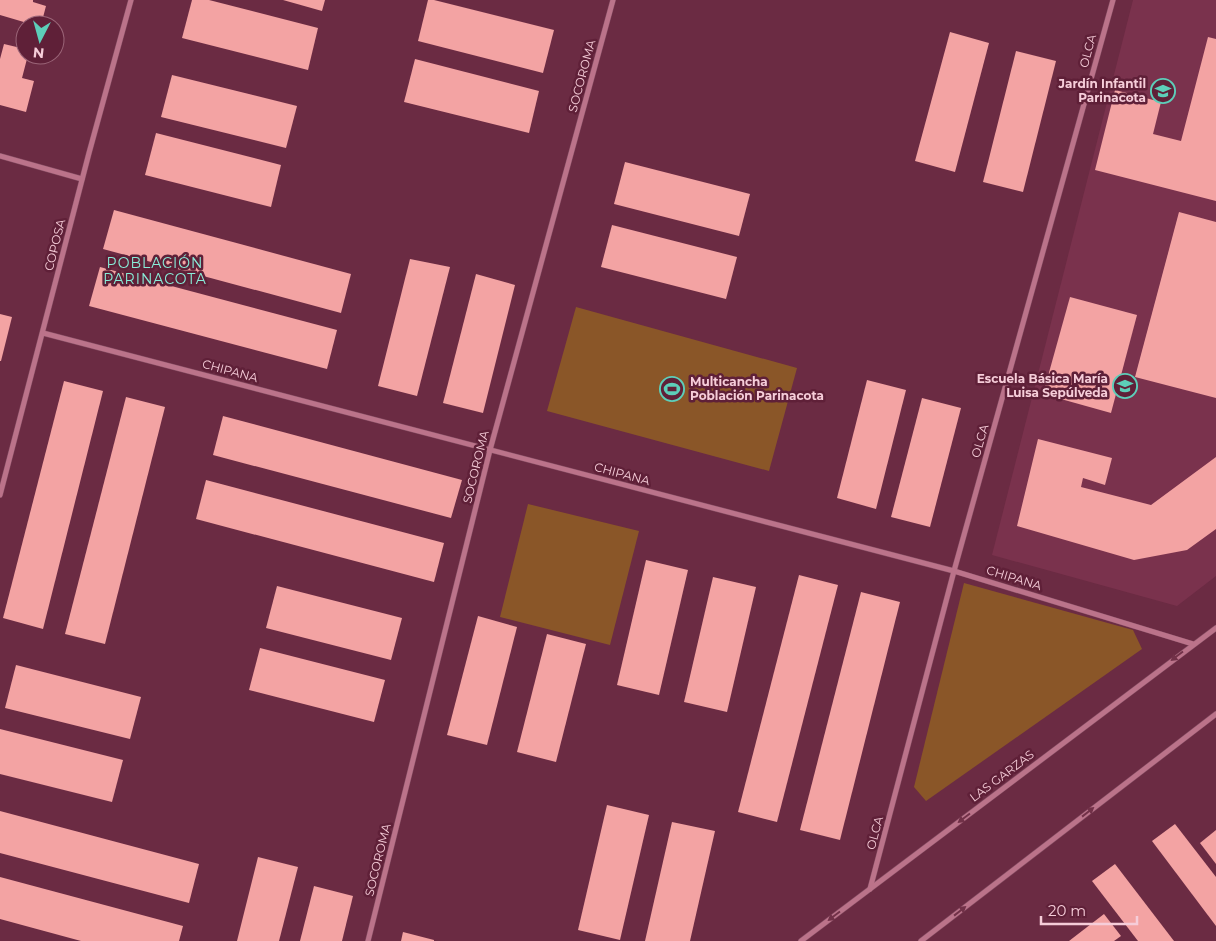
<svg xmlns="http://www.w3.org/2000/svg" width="1216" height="941" font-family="Montserrat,sans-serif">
<rect width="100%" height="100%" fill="#6b2b43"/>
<path fill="#7a324d" d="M 1133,0 L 1216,0 L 1216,576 L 1177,606 L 992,555 Z"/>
<g fill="#8a5628">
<path d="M 576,307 L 797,368 L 769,471 L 547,411 Z"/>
<path d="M 528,504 L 639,531 L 610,645 L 500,617 Z"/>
<path d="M 964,583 L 1133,630 L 1142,649 L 926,801 L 914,787 Z"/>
</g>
<g fill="#f3a3a3">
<path d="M 0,0 L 33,0 L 33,2 L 46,6 L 41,25 L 34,25 L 0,15 Z"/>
<path d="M 192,0 L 209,0 L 318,28 L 308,70 L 182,38 Z"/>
<path d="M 283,0 L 325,0 L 322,11 Z"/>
<path d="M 428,0 L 434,0 L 554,30 L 543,73 L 418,41 Z"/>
<path d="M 950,32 L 989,43 L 955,172 L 915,161 Z"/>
<path d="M 1208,37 L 1216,39 L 1216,201 L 1095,170 L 1115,90 L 1161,102 L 1153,134 L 1181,141 Z"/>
<path d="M 4,44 L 25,49 L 25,55 L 28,55 L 22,78 L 34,81 L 26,112 L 0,105 L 0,59 Z"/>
<path d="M 1016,51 L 1056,61 L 1023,192 L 983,182 Z"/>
<path d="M 415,59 L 539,91 L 529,133 L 404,102 Z"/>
<path d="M 172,75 L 297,106 L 286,148 L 161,117 Z"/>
<path d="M 156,133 L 281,165 L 271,207 L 145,175 Z"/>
<path d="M 625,162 L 750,194 L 739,236 L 614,204 Z"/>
<path d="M 114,210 L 351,274 L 341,313 L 103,249 Z"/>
<path d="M 1179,212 L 1216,222 L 1216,398 L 1135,377 Z"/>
<path d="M 612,225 L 737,257 L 726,299 L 601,267 Z"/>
<path d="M 410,259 L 450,267 L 417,396 L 378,386 Z"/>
<path d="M 100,267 L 337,330 L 327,369 L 89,306 Z"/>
<path d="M 476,274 L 515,285 L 483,413 L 443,403 Z"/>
<path d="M 1070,297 L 1137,315 L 1111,413 L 1043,394 Z"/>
<path d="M 0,314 L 12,317 L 1,361 L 0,361 Z"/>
<path d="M 867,380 L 906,390 L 876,509 L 837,498 Z"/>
<path d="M 64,381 L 103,391 L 43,629 L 3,618 Z"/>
<path d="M 126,397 L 165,407 L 105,644 L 65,634 Z"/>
<path d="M 922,398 L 961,408 L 930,527 L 891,517 Z"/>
<path d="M 223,416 L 462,480 L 451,518 L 213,455 Z"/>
<path d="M 1038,439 L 1112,458 L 1105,485 L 1083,478 L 1081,487 L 1151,505 L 1216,457 L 1216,529 L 1187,550 L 1134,560 L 1017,526 Z"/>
<path d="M 206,480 L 444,543 L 434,582 L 196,519 Z"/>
<path d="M 646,560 L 688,570 L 659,695 L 617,685 Z"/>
<path d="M 799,575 L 838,585 L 777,822 L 738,812 Z"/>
<path d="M 713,577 L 756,587 L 727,712 L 684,702 Z"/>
<path d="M 277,586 L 402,618 L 391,660 L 266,628 Z"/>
<path d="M 861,592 L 900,602 L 840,840 L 800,830 Z"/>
<path d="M 478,616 L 517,627 L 487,745 L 447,735 Z"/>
<path d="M 547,634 L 586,644 L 556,762 L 517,752 Z"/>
<path d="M 260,648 L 385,680 L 374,722 L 249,690 Z"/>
<path d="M 16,665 L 141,697 L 130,739 L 5,708 Z"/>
<path d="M 0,729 L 123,760 L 112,802 L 0,774 Z"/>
<path d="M 607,805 L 649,815 L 620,940 L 578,930 Z"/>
<path d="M 0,811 L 199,864 L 189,903 L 0,853 Z"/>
<path d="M 672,822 L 715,831 L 690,941 L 645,941 Z"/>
<path d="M 1175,824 L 1216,877 L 1216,926 L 1152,841 Z"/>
<path d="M 1216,830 L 1216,864 L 1200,843 Z"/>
<path d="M 258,857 L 298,867 L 279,941 L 237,941 Z"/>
<path d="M 1115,864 L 1174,941 L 1138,941 L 1092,881 Z"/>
<path d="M 0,877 L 183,926 L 179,941 L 81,941 L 0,919 Z"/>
<path d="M 314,886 L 353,896 L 342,941 L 300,941 Z"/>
<path d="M 1104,914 L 1121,936 L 1114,941 L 1069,941 Z"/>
<path d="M 403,932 L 434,940 L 434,941 L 401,941 Z"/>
</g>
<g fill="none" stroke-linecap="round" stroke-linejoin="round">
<defs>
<g id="minor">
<path d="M 0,156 L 82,179"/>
<path d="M 43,333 L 954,571 L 1193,644"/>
<path d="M 0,495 L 89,153 L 131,0"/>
<path d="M 870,889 L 954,571 L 1113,0"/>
<path d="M 368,941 L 490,450 L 613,0"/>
<path d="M 801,941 L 1216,628"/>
<path d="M 921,941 L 1216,714"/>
</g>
</defs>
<use href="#minor" stroke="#834c61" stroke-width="6"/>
<use href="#minor" stroke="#bb738a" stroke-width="5"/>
</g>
<defs><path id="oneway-solid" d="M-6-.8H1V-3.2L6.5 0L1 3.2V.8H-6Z" transform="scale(1.25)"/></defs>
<g fill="#713148">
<use href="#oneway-solid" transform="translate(1177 656) rotate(143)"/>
<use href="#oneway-solid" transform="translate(1088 812) rotate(-38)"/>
<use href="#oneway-solid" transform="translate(964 818) rotate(143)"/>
<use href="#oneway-solid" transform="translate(960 911) rotate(-38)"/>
<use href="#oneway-solid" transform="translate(834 916) rotate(143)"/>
</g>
<defs>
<symbol id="school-ring" viewBox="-11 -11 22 22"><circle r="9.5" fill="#5f2038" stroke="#5dceb9" stroke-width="1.5"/><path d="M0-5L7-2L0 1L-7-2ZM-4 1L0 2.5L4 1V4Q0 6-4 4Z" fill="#5dceb9"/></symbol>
<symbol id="stadium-ring" viewBox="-11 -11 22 22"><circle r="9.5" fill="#5f2038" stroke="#5dceb9" stroke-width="1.5"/><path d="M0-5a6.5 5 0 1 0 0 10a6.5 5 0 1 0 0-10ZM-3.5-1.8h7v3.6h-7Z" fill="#5dceb9"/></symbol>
</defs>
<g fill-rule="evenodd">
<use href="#school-ring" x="1149" y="77" width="28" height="28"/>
<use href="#school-ring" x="1111" y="372" width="28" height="28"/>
<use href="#stadium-ring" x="658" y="375" width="28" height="28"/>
</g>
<g text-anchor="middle" stroke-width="5" stroke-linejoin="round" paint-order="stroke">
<g font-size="12" fill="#f6cdd9" stroke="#5f2038">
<text transform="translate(1088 51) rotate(-75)" y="4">OLCA</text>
<text transform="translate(582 76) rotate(-75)" y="4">SOCOROMA</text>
<text transform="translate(55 245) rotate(-76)" y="4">COPOSA</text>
<text transform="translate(230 371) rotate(15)" y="4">CHIPANA</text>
<text transform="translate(980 441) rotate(-74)" y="4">OLCA</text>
<text transform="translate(476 467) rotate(-76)" y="4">SOCOROMA</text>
<text transform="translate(622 474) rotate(15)" y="4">CHIPANA</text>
<text transform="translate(1014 578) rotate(17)" y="4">CHIPANA</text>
<text transform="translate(1002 776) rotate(-37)" y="4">LAS GARZAS</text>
<text transform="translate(875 833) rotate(-75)" y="4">OLCA</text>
<text transform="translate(378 860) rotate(-76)" y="4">SOCOROMA</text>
</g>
<g font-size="12" font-weight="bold" fill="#f6cdd9" stroke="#5f2038" text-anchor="end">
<text x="1146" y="88">Jardín Infantil<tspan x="1146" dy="14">Parinacota</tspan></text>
<text x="1108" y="383">Escuela Básica María<tspan x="1108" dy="14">Luisa Sepúlveda</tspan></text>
<text x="690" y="386" text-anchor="start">Multicancha<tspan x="690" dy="14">Población Parinacota</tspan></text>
</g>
<g font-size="14" letter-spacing="1" fill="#89eeda" stroke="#5f2038">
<text x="155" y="268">POBLACIÓN<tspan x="155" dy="16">PARINACOTA</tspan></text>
</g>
</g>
<g transform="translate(40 40) rotate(186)"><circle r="24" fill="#5f2038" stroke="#9b6578"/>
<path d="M0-4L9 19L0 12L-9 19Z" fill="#5dceb9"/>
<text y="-8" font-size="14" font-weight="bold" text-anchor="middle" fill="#f6cdd9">N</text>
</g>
<path d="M1041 916v8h96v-8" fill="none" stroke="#f6cdd9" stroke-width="2.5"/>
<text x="1048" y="916" font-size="15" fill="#f6cdd9" stroke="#5f2038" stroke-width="4" paint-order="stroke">20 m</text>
</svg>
